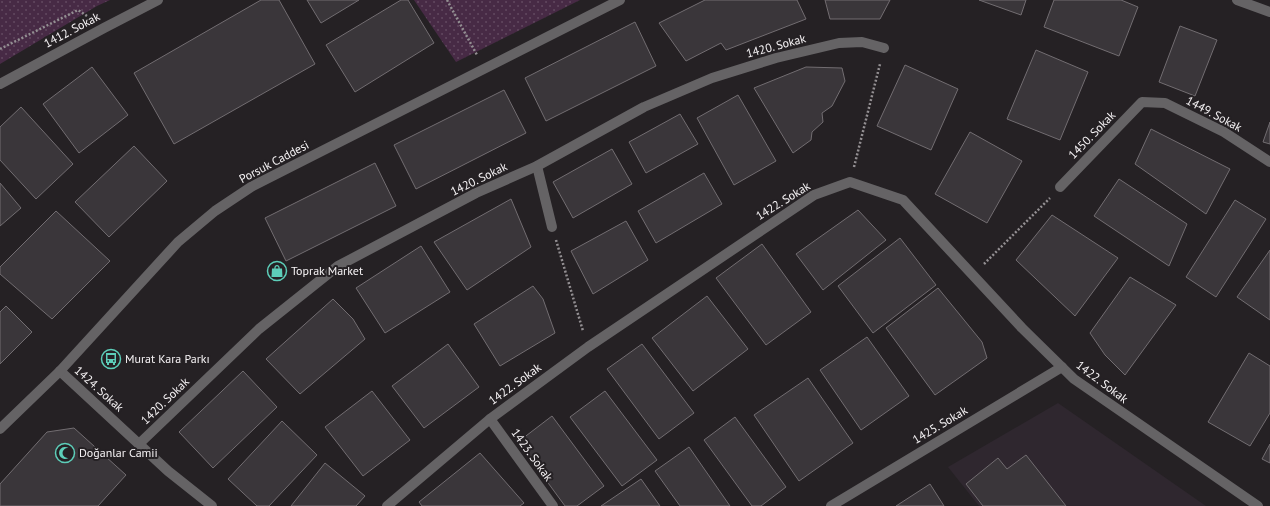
<svg xmlns="http://www.w3.org/2000/svg" width="1270" height="506" font-family="'PT Sans',sans-serif">
<defs>
<pattern id="park-dots" width="8" height="8" patternUnits="userSpaceOnUse"><rect width="8" height="8" fill="#472a45"/><path d="M2 2h.1M6 6h.1" fill="none" stroke="#624960" stroke-width="1.8" stroke-linecap="round"/></pattern>
</defs>
<rect width="100%" height="100%" fill="#252124"/>
<path fill="#2f272f" d="M 1058,403 L 1206,506 L 979,506 L 948,467 Z"/>
<g fill="url(#park-dots)">
<path d="M 0,0 L 110,0 L 97,6 L 0,64 Z"/>
<path d="M 414,0 L 580,0 L 456,62 Z"/>
</g>
<g fill="#3a363a" stroke="#726d71">
<path d="M 261,0 L 279,0 L 315,64 L 174,144 L 134,73 Z"/>
<path d="M 307,0 L 359,0 L 321,23 Z"/>
<path d="M 401,0 L 408,0 L 434,43 L 355,92 L 326,45 Z"/>
<path d="M 705,0 L 797,0 L 806,19 L 726,50 L 721,43 L 686,61 L 659,23 Z"/>
<path d="M 825,0 L 890,0 L 880,19 L 830,19 Z"/>
<path d="M 979,0 L 1026,0 L 1021,15 Z"/>
<path d="M 1054,0 L 1121,0 L 1138,7 L 1119,56 L 1044,27 Z"/>
<path d="M 635,22 L 656,66 L 546,121 L 525,78 Z"/>
<path d="M 1180,26 L 1217,40 L 1195,96 L 1159,82 Z"/>
<path d="M 1036,50 L 1088,72 L 1060,140 L 1007,119 Z"/>
<path d="M 905,65 L 958,89 L 931,150 L 877,126 Z"/>
<path d="M 92,67 L 128,115 L 79,153 L 43,104 Z"/>
<path d="M 806,67 L 842,68 L 845,81 L 832,106 L 822,113 L 823,122 L 812,132 L 811,140 L 793,153 L 754,88 Z"/>
<path d="M 504,90 L 526,133 L 416,189 L 394,145 Z"/>
<path d="M 738,95 L 776,161 L 734,185 L 697,118 Z"/>
<path d="M 21,107 L 73,164 L 36,199 L 0,160 L 0,127 Z"/>
<path d="M 680,114 L 698,144 L 646,173 L 629,142 Z"/>
<path d="M 1270,122 L 1270,144 L 1263,142 Z"/>
<path d="M 1151,129 L 1230,169 L 1206,214 L 1135,164 Z"/>
<path d="M 970,132 L 1022,161 L 987,223 L 935,194 Z"/>
<path d="M 134,146 L 167,181 L 109,237 L 75,202 Z"/>
<path d="M 612,149 L 632,184 L 573,218 L 553,182 Z"/>
<path d="M 375,163 L 396,206 L 286,261 L 265,218 Z"/>
<path d="M 704,173 L 722,204 L 656,243 L 638,211 Z"/>
<path d="M 1119,179 L 1187,224 L 1169,266 L 1094,216 Z"/>
<path d="M 0,183 L 21,208 L 0,226 Z"/>
<path d="M 511,199 L 531,247 L 467,290 L 434,242 Z"/>
<path d="M 1235,200 L 1266,219 L 1216,297 L 1186,277 Z"/>
<path d="M 858,210 L 886,240 L 823,290 L 796,254 Z"/>
<path d="M 56,211 L 110,261 L 52,319 L 0,274 L 0,267 Z"/>
<path d="M 1052,215 L 1118,258 L 1075,316 L 1016,260 Z"/>
<path d="M 626,221 L 648,260 L 593,294 L 571,251 Z"/>
<path d="M 900,238 L 936,285 L 873,333 L 838,286 Z"/>
<path d="M 762,244 L 811,312 L 766,345 L 716,278 Z"/>
<path d="M 421,246 L 450,292 L 385,333 L 356,288 Z"/>
<path d="M 1270,250 L 1270,320 L 1237,297 Z"/>
<path d="M 1130,277 L 1176,305 L 1125,375 L 1105,355 L 1090,333 Z"/>
<path d="M 533,286 L 543,299 L 555,333 L 500,366 L 474,324 Z"/>
<path d="M 938,288 L 982,342 L 987,358 L 935,395 L 886,328 Z"/>
<path d="M 707,296 L 748,349 L 693,391 L 652,338 Z"/>
<path d="M 333,299 L 353,319 L 365,339 L 300,394 L 266,359 Z"/>
<path d="M 6,306 L 32,332 L 0,364 L 0,312 Z"/>
<path d="M 867,337 L 909,396 L 861,430 L 820,370 Z"/>
<path d="M 448,344 L 479,387 L 424,428 L 392,386 Z"/>
<path d="M 642,344 L 694,413 L 659,439 L 607,369 Z"/>
<path d="M 1249,353 L 1270,366 L 1270,413 L 1250,446 L 1208,422 Z"/>
<path d="M 243,371 L 277,407 L 213,468 L 179,432 Z"/>
<path d="M 808,378 L 853,443 L 799,481 L 754,415 Z"/>
<path d="M 372,391 L 410,440 L 363,476 L 325,427 Z"/>
<path d="M 605,391 L 657,460 L 622,486 L 570,417 Z"/>
<path d="M 552,416 L 604,486 L 577,506 L 565,506 L 518,442 Z"/>
<path d="M 735,417 L 786,487 L 761,506 L 752,506 L 704,440 Z"/>
<path d="M 282,421 L 317,455 L 269,506 L 257,506 L 228,479 Z"/>
<path d="M 74,428 L 126,475 L 98,506 L 0,506 L 0,484 L 47,432 Z"/>
<path d="M 1270,444 L 1270,463 L 1262,459 Z"/>
<path d="M 689,447 L 730,506 L 680,506 L 655,471 Z"/>
<path d="M 480,453 L 524,503 L 520,506 L 422,506 L 419,502 Z"/>
<path d="M 1026,455 L 1066,506 L 983,506 L 966,484 L 998,458 L 1007,469 Z"/>
<path d="M 325,463 L 365,496 L 356,506 L 291,506 Z"/>
<path d="M 641,479 L 660,506 L 601,506 Z"/>
<path d="M 930,484 L 944,506 L 896,506 Z"/>
</g>
<g fill="none" stroke-linecap="round" stroke-linejoin="round">
<g stroke="#938f92" stroke-width="2.5" stroke-dasharray="2 2" stroke-linecap="butt">
<path d="M 447,0 L 477,55"/>
<path d="M 0,49 L 78,10 L 90,18"/>
<path d="M 854,167 L 880,64"/>
<path d="M 556,240 L 583,331"/>
<path d="M 984,264 L 1050,198"/>
</g>
<g stroke="#656365" stroke-width="10">
<path d="M 1237,0 L 1270,12"/>
<path d="M 0,84 L 104,28 L 158,0"/>
<path d="M 537,166 L 552,227"/>
<path d="M 1060,187 L 1142,102 L 1165,103 L 1224,132 L 1270,162"/>
<path d="M 60,371 L 168,471 L 212,506"/>
<path d="M 490,419 L 553,506"/>
<path d="M 0,429 L 60,371 L 178,242 L 215,211 L 251,187 L 620,0"/>
<path d="M 140,443 L 259,329 L 338,266 L 476,193 L 537,166 L 644,107 L 712,78 L 776,58 L 839,43 L 862,42 L 884,48"/>
<path d="M 387,506 L 490,419 L 588,347 L 814,195 L 850,182 L 903,200 L 1022,328 L 1074,379 L 1258,506"/>
<path d="M 831,506 L 1062,367"/>
</g>
</g>
<defs>
<symbol id="shop-ring" viewBox="-11 -11 22 22"><circle r="9.5" fill="#252124" stroke="#5dceb9" stroke-width="1.5"/><path d="M-5-2.5h2.3a2.7 3.5 0 0 1 5.4 0H5L5.5 6h-11ZM-1.5-2.5h3a1.5 2.3 0 0 0-3 0Z" fill="#5dceb9"/></symbol>
<symbol id="bus-ring" viewBox="-11 -11 22 22"><circle r="9.5" fill="#252124" stroke="#5dceb9" stroke-width="1.5"/><path d="M-5-6H5V4H4V6H2V4H-2V6H-4V4H-5ZM-3.5-4V0h7V-4ZM-3.5 1.2v1.5H-2V1.2ZM2 1.2v1.5H3.5V1.2Z" fill="#5dceb9"/></symbol>
<symbol id="mosque-ring" viewBox="-11 -11 22 22"><circle r="9.5" fill="#252124" stroke="#5dceb9" stroke-width="1.5"/><path d="M3.5-4.9A6 6 0 1 0 3.5 4.9A5 5 0 1 1 3.5-4.9Z" fill="#5dceb9"/></symbol>
</defs>
<g fill-rule="evenodd">
<use href="#shop-ring" x="266" y="260" width="22" height="22"/>
<use href="#bus-ring" x="100" y="348" width="22" height="22"/>
<use href="#mosque-ring" x="54" y="442" width="22" height="22"/>
</g>
<g text-anchor="middle" stroke-width="4" stroke-linejoin="round" paint-order="stroke">
<g font-size="12" fill="#f6f3f5" stroke="#252124">
<text transform="translate(72 30) rotate(-28)" y="4">1412. Sokak</text>
<text transform="translate(776 46) rotate(-15)" y="4">1420. Sokak</text>
<text transform="translate(1214 114) rotate(28)" y="4">1449. Sokak</text>
<text transform="translate(1092 135) rotate(-46)" y="4">1450. Sokak</text>
<text transform="translate(274 162) rotate(-28)" y="4">Porsuk Caddesi</text>
<text transform="translate(479 179) rotate(-26)" y="4">1420. Sokak</text>
<text transform="translate(783 201) rotate(-32)" y="4">1422. Sokak</text>
<text transform="translate(1102 382) rotate(37)" y="4">1422. Sokak</text>
<text transform="translate(515 384) rotate(-36)" y="4">1422. Sokak</text>
<text transform="translate(99 389) rotate(42)" y="4">1424. Sokak</text>
<text transform="translate(165 401) rotate(-44)" y="4">1420. Sokak</text>
<text transform="translate(940 425) rotate(-31)" y="4">1425. Sokak</text>
<text transform="translate(532 455) rotate(54)" y="4">1423. Sokak</text>
</g>
<g font-size="12" fill="#f6f3f5" stroke="#252124" text-anchor="start">
<text x="291" y="275">Toprak Market</text>
<text x="125" y="363">Murat Kara Parkı</text>
<text x="79" y="457">Doğanlar Camii</text>
</g>
</g>
</svg>
